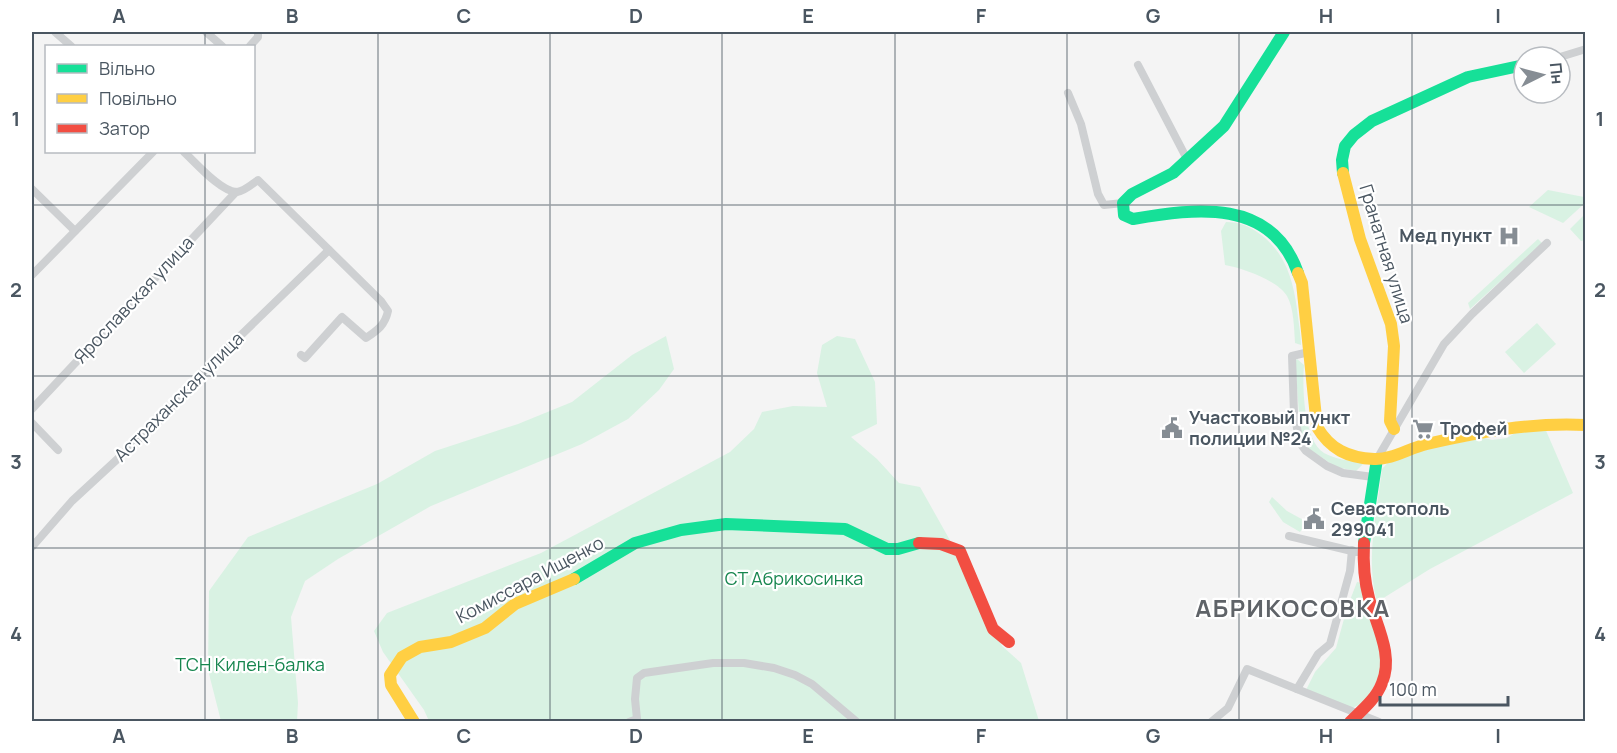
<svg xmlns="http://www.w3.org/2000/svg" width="1617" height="753" font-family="Manrope,sans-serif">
<rect width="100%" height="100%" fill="#f4f4f4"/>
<g fill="#d9f2e3">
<path d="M 1548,190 L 1584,197 L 1585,203 L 1563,223 L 1529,207 Z"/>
<path d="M 1585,214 L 1585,240 L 1581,241 L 1570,229 Z"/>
<path d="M 1226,222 C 1238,222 1247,225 1257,232 C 1287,252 1294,283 1298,317 C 1299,326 1301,336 1301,345 L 1295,343 C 1294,329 1294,308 1287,296 C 1277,280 1242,268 1225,265 L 1221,231 Z"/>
<path d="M 1538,239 L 1542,243 L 1470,309 L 1468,303 Z"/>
<path d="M 1537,323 L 1556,344 L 1524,373 L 1505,352 Z"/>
<path d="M 666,336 L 674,369 L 659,390 L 628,419 L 582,444 L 431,506 L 338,559 L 305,581 L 291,617 L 298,703 L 297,721 L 221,721 L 208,670 L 209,591 L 248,537 L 377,484 L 435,451 L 518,424 L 572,402 L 632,355 Z"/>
<path d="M 837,336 L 855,339 L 875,382 L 877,424 L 851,437 L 877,459 L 899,483 L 920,487 L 983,599 L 1002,646 L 1021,663 L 1039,721 L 429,721 L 424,710 L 383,652 L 374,631 L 387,613 L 541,553 L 730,452 L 754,429 L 762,412 L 793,406 L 827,407 L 817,373 L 822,345 Z"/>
<path d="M 1297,359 L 1304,365 C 1302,388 1304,441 1324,453 C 1335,459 1349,461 1360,462 L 1363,464 L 1356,471 L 1336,467 L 1306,447 L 1302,439 L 1300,427 L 1295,361 Z"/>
<path d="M 1544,426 L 1573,493 L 1430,569 L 1377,602 C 1365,557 1377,513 1382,469 L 1396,454 L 1485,438 L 1492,440 L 1507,438 L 1518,431 Z"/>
<path d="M 1272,497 L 1287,511 L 1307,522 L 1300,532 L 1283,522 L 1269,502 Z"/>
<path d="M 1357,582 L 1362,583 L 1385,668 L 1364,703 L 1352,708 L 1306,690 L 1315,672 L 1336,648 L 1347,608 Z"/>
</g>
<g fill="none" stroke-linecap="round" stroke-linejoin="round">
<g stroke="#ced0d2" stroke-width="8">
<path d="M 55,32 L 71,46"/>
<path d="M 206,32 L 222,46"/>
<path d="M 250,46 L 258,37 L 258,32"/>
<path d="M 1560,57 L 1586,49"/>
<path d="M 1138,65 L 1188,161"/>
<path d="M 1068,93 L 1081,124 L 1098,194 L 1104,205 L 1123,203"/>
<path d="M 184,152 C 195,162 222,193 237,192 C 245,191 252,184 258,180 L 381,301 L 388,311 C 385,325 378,330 366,338 L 342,317 L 305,358 L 301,355"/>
<path d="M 32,189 L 75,231"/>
<path d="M 32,275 L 153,152"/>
<path d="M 1309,352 L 1292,356 L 1294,413 L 1300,443 L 1306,451 L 1327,466 L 1343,473 L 1373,477"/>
<path d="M 32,409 L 236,192"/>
<path d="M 32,423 L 58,450"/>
<path d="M 1377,459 L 1444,344 L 1472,314 L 1547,243"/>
<path d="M 1289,536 L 1356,552"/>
<path d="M 32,547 L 72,501 L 163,417 L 207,368 L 329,250"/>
<path d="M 1297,689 L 1318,654 L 1330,644 L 1350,571 L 1352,550"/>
<path d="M 629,722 L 637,719 L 635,699 L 637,678 L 644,673 L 713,663 L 744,663 L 774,668 L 795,675 L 812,684 L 857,722"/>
<path d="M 1211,722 L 1228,708 L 1247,669 L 1379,722"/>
</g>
<g stroke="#16e098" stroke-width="12">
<path d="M 1284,32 L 1224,126 L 1173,173 L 1132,194 L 1123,203 L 1124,215 L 1133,219 C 1196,208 1272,198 1298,273"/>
<path d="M 1343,173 L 1342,160 L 1345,146 L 1354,135 L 1372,121 L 1468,77 L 1524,65"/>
<path d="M 1364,543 L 1377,459"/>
<path d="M 574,579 L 635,543 L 681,530 L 726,524 L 845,529 L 887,549 L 898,549 L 919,543"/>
</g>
<g stroke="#ffcf43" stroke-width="12">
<path d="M 1343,173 L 1360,239 L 1391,324 L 1394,346 L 1390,421 L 1394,429"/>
<path d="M 1298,273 L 1302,283 L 1317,427 C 1330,449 1348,458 1374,459 C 1392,460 1409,448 1427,444 C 1479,432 1532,422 1586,425"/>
<path d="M 414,722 L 391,685 L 390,675 L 402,657 L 420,647 L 451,642 L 485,628 L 515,604 L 574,579"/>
</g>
<g stroke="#f24e42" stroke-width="12">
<path d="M 919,543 L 941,544 L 960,551 L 993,629 L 1009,642"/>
<path d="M 1350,722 C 1362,710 1376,699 1382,683 C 1394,655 1376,625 1369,598 C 1364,580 1363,562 1364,543"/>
</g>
</g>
<path fill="none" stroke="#4a5661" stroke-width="1.5" stroke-opacity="0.55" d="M 205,32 L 205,46M 378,32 L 378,722M 550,32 L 550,722M 722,32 L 722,722M 895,32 L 895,722M 1067,32 L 1067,722M 1239,32 L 1239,722M 1412,32 L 1412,722M 205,152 L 205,722M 32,205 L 1586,205M 32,376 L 1586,376M 32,548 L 1586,548"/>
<defs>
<symbol id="hospital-bare" viewBox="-9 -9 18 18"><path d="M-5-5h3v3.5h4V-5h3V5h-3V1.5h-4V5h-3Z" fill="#868d94" stroke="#fff" stroke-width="2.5" paint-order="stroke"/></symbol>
<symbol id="civic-bare" viewBox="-9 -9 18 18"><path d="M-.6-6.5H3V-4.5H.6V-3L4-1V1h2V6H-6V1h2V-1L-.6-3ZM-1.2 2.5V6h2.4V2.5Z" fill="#868d94" stroke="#fff" stroke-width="2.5" paint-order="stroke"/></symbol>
<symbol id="supermarket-bare" viewBox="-9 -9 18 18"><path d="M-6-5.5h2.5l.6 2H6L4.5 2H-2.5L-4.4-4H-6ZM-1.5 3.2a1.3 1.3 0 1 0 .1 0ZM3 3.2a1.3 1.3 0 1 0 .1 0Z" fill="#868d94" stroke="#fff" stroke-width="2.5" paint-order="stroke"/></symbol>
</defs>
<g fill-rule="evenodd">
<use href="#hospital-bare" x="1494" y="221" width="30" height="30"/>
<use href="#civic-bare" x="1157" y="413" width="30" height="30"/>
<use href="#supermarket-bare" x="1408" y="414" width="30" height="30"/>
<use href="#civic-bare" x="1299" y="504" width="30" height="30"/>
</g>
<g text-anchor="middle" stroke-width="4.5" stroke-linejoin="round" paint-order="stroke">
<g font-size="18" font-weight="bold" fill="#4a5661" stroke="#fff" text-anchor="start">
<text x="1492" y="242" text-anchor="end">Мед пункт</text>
<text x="1189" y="424">Участковый пункт<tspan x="1189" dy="21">полиции №24</tspan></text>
<text x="1440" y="435">Трофей</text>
<text x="1331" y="515">Севастополь<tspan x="1331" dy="21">299041</tspan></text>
</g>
<g font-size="18" fill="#4a5661" stroke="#fff">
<text transform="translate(1386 254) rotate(73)" y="6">Гранатная улица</text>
<text transform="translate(134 300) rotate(-47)" y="6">Ярославская улица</text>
<text transform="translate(179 397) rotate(-45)" y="6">Астраханская улица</text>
<text transform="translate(530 580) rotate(-28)" y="6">Комиссара Ищенко</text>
</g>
<g font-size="18" fill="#17864f" stroke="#fff">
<text x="794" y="585">СТ Абрикосинка</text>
<text x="250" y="671">ТСН Килен-балка</text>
</g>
<g font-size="24" font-weight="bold" letter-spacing="1.5" fill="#5f6368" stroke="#fff">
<text x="1293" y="617">АБРИКОСОВКА</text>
</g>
</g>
<rect width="1617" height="753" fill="none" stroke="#ffffff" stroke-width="66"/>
<rect x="45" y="45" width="210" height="108" fill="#ffffff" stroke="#b7bbc0" stroke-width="1.5"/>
<rect x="57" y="64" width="30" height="9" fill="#16e098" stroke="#b7bbc0" stroke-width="1.5"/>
<text x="99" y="75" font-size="18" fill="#4a5661">Вільно</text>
<rect x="57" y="94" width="30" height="9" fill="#ffcf43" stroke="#b7bbc0" stroke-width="1.5"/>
<text x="99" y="105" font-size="18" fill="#4a5661">Повільно</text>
<rect x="57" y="124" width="30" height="9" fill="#f24e42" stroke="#b7bbc0" stroke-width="1.5"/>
<text x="99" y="135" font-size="18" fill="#4a5661">Затор</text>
<g transform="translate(1542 75) rotate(84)"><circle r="28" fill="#ffffff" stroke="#b7bbc0" stroke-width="1.5"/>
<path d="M0-4.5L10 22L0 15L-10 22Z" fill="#868d94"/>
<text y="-9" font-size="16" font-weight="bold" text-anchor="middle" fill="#4a5661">Пн</text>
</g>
<path d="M1380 696v9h128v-9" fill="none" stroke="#4a5661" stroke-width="3"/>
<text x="1389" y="696" font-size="18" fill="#4a5661" stroke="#ffffff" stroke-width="4.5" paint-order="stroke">100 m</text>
<rect x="33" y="33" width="1551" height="687" fill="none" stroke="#4a5661" stroke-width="2"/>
<g font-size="20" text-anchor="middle" font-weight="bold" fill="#4a5661">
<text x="119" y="23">A</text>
<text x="292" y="23">B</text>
<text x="464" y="23">C</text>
<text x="636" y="23">D</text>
<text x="808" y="23">E</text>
<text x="981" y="23">F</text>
<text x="1153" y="23">G</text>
<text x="1326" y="23">H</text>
<text x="1498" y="23">I</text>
<text x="16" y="126">1</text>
<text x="1600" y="126">1</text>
<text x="16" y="297">2</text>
<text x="1600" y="297">2</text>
<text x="16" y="469">3</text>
<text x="1600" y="469">3</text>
<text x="16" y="641">4</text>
<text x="1600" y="641">4</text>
<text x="119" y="743">A</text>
<text x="292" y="743">B</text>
<text x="464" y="743">C</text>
<text x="636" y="743">D</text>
<text x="808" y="743">E</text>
<text x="981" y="743">F</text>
<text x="1153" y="743">G</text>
<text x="1326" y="743">H</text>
<text x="1498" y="743">I</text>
</g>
</svg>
